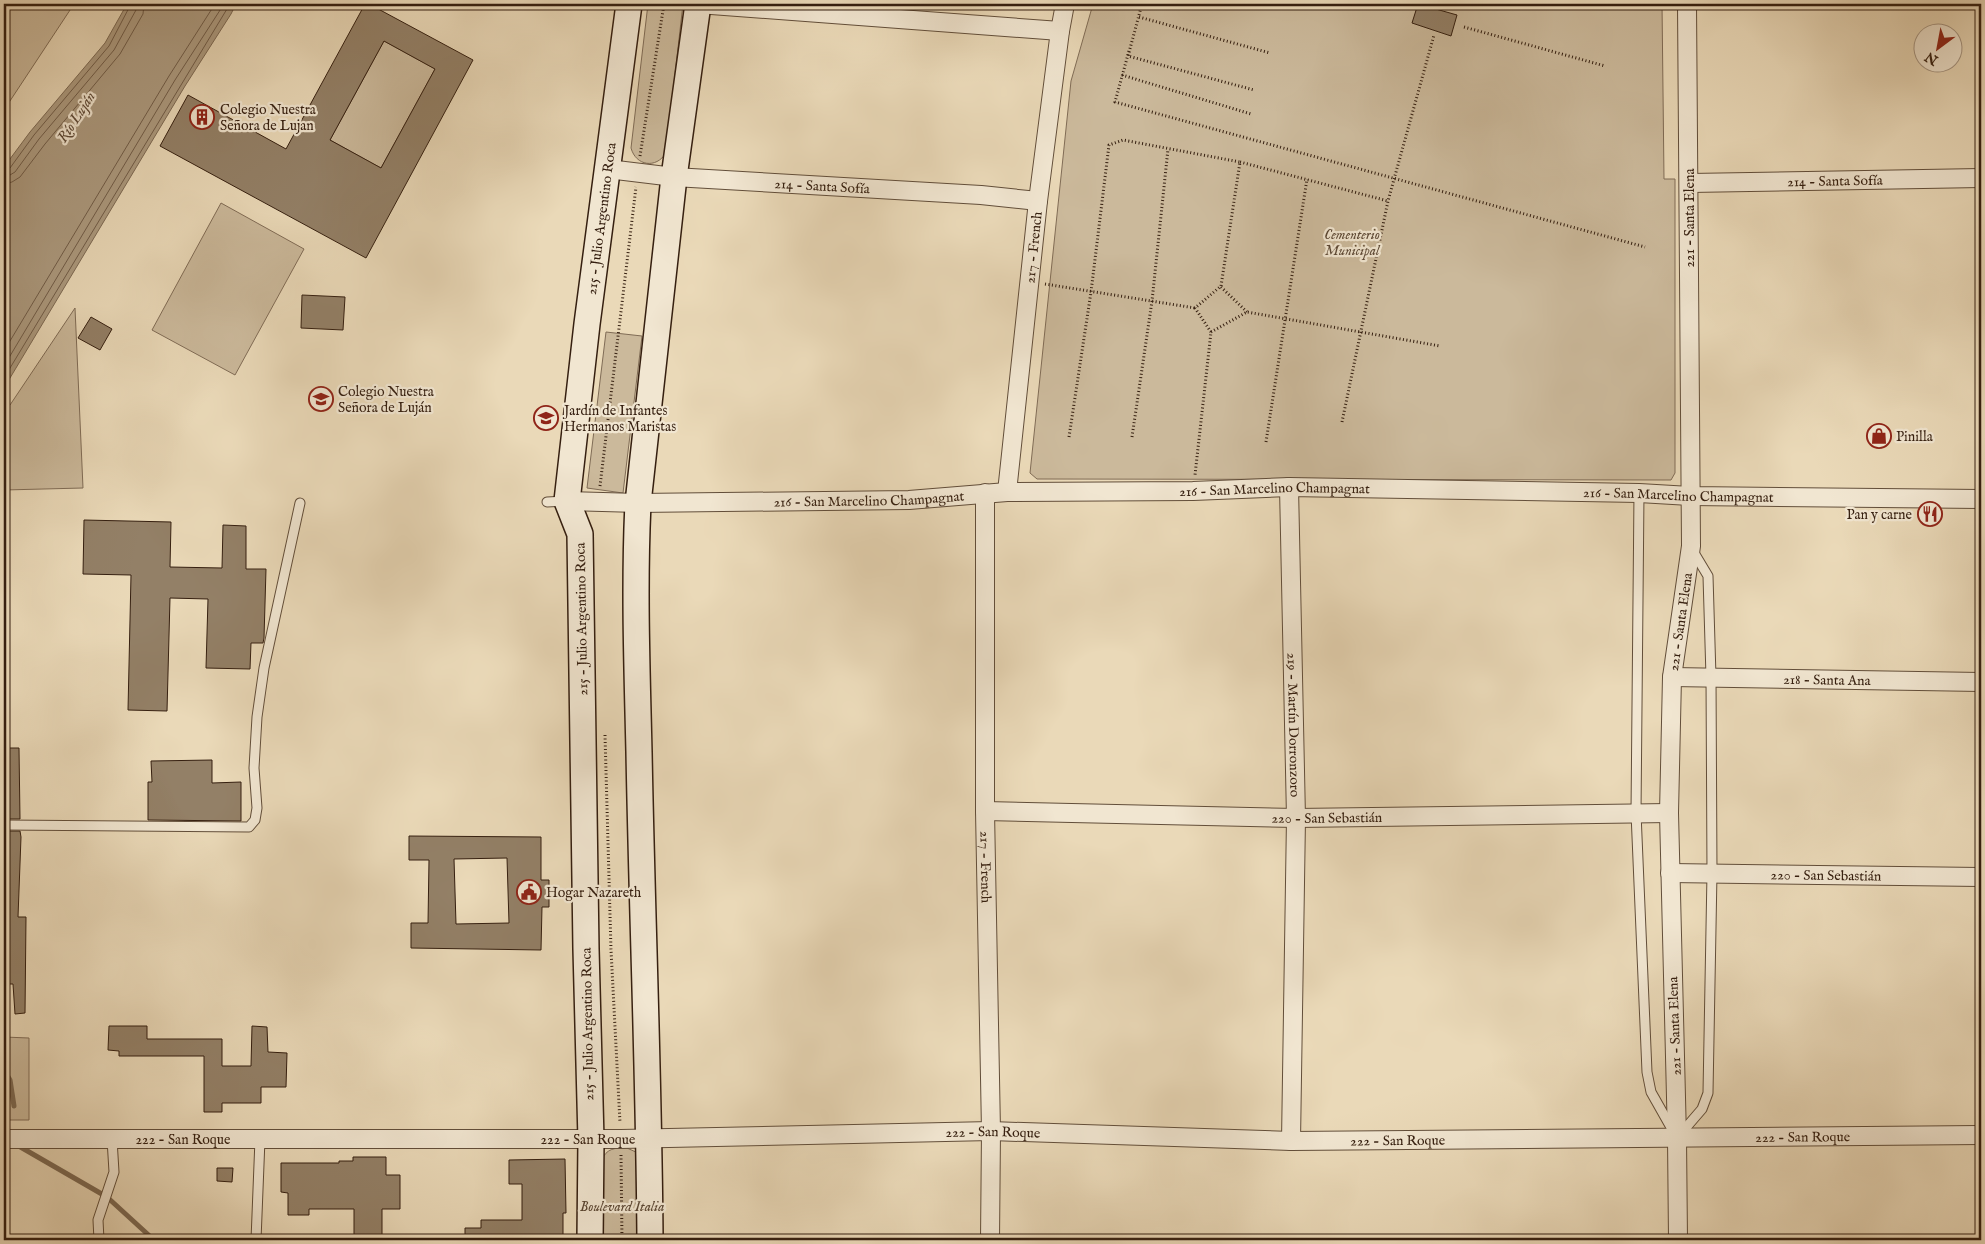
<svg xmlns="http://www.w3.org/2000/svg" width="1985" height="1244" font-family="'IM FELL English',serif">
<rect width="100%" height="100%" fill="#ead9b8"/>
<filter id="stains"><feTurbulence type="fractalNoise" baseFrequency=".004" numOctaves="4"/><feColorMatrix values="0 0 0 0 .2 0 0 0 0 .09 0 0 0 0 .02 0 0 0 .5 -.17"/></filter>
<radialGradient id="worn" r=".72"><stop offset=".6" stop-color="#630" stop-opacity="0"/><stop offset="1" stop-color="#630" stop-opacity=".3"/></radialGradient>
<g fill="#cbb99b" stroke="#806c56">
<path d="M 4,4 L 74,4 L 4,110 Z"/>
<path d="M 648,4 L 683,4 L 666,153 C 656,169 636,166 631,148 Z"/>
<path d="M 1093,4 L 1662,4 L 1664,179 L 1675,179 L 1675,473 L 1671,480 L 1037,479 L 1030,473 L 1071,81 Z"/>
<path d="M 384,41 L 435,69 L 381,168 L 330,140 Z"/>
<path d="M 221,203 L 304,249 L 235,375 L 152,330 Z"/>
<path d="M 75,308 L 83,488 L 4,490 L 4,409 L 10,405 Z"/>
<path d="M 606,332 L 642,336 L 623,493 L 587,488 Z"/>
<path d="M 4,1037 L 29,1038 L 29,1120 L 4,1120 Z"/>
<path d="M 627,1148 L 638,1153 L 643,1240 L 603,1240 L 601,1161 C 607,1148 614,1148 627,1148 Z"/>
</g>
<path fill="#ac9a7f" stroke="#7c6953" d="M 127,4 L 236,4 L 231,14 L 185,86 L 4,388 L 4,167 L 30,132 L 105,43 Z"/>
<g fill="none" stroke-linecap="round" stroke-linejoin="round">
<g stroke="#705c48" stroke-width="1">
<path d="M 4,170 L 10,168 L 34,135 L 109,46 L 131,4"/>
<path d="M 4,176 L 10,175 L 15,172 L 39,139 L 114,50 L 136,10 L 137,4"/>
<path d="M 4,184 L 12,182 L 20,177 L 45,144 L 120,54 L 143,14 L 144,4"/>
<path d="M 4,351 L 169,76 L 215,4"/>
<path d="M 4,366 L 175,80 L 224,4"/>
<path d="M 4,378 L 230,4"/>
</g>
<g stroke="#7c6953" stroke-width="5">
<path d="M 4,1070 L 10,1080 L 14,1106"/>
<path d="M 17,1145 L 107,1197 L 154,1240"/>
</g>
</g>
<g fill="#938067" stroke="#351f10" fill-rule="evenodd">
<path d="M 365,4 L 369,4 L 473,60 L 366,258 L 160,146 L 188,95 L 286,149 ZM 384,41 L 435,69 L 381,168 L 330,140 Z"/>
<path d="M 1418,4 L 1457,15 L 1451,36 L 1412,23 Z"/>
<path d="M 302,295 L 345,297 L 343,330 L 301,328 Z"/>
<path d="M 91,317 L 112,329 L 100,350 L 78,338 Z"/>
<path d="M 84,520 L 171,522 L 170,567 L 222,568 L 223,525 L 246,526 L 246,569 L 266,569 L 264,638 L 263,643 L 251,643 L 250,669 L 206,668 L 208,599 L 170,598 L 167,711 L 128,710 L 131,575 L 83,574 Z"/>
<path d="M 4,748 L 19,748 L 20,819 L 4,819 Z"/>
<path d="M 212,760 L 212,783 L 241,782 L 241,821 L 148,820 L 148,782 L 152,782 L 151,761 Z"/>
<path d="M 4,831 L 20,831 L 21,837 L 18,917 L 26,917 L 25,1013 L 15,1014 L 13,984 L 5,984 L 6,898 L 4,898 Z"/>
<path d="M 409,836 L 541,837 L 541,880 L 549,880 L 549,907 L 542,907 L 541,950 L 411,948 L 411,923 L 428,923 L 429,860 L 409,860 ZM 507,858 L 509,923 L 456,924 L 454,859 Z"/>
<path d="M 109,1026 L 147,1026 L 147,1039 L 222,1039 L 222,1066 L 251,1066 L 252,1026 L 267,1027 L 268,1052 L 287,1053 L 286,1087 L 261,1087 L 261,1103 L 222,1103 L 222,1112 L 204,1112 L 204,1056 L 119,1056 L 119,1051 L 108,1050 Z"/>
<path d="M 353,1157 L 386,1157 L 386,1175 L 400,1175 L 400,1209 L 382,1209 L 382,1240 L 354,1240 L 354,1209 L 309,1209 L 309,1215 L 288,1215 L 288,1193 L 281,1192 L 281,1163 L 339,1163 L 339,1161 L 353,1161 Z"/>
<path d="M 565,1159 L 566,1213 L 563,1213 L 563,1240 L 465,1240 L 465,1228 L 481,1228 L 481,1220 L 522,1220 L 522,1184 L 509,1184 L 509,1160 Z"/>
<path d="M 217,1168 L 233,1168 L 232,1182 L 217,1181 Z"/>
</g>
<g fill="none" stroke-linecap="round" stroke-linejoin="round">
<defs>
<g id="lane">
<path d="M 1639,493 L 1636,813 L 1647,1072 L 1651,1092 L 1677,1138 L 1702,1109 L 1708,1093 L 1712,873 L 1711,677 L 1708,576 L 1693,551"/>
<path d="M 547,502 L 566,501"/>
<path d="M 4,825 L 249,827 L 255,820 L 257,808 L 254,768 L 257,717 L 264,668 L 300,503"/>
<path d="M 99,1240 L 98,1220 L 114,1172 L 112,1139"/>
<path d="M 256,1240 L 260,1139"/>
</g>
<g id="street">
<path d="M 698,4 L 1060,31"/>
<path id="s1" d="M 608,169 L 674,177 L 981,195 L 1038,201"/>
<path id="s2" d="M 1690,183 L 1981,178"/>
<path id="s3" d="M 1289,487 L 1296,818 L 1291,1141"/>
<path id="s4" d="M 1007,492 L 1038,201 L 1060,31 L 1065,4"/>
<path id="s5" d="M 985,493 L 985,811 L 991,1131 L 990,1240"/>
<path id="s6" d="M 567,501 L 638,503 L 909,500 L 1007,492 L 1193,491 L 1289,487 L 1639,493 L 1690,496 L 1981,499"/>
<path id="s7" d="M 1672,677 L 1981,682"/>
<path id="s8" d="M 985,811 L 1296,818 L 1669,813"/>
<path id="s9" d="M 1670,873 L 1981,877"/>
<path id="s10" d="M 4,1139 L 621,1139 L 991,1131 L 1291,1141 L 1981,1135"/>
<path id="s11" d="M 1678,1240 L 1677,1138 L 1669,813 L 1672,677 L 1691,546 L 1687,4"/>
</g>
<g id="secondary">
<path id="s12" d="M 590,1240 L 591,1140 L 586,949 L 580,534 L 567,501 L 587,324 L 629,4"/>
<path d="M 650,1240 C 649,1078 642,915 639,752 C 637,669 634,586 638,503 L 674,177 L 698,4"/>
</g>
</defs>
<use href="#lane" stroke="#624e3a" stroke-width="11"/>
<use href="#street" stroke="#624e3a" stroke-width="20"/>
<use href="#secondary" stroke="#351f10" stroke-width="28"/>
<g stroke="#351f10" stroke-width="3" stroke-dasharray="1 2.5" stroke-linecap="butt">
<path d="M 1142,4 L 1128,56 L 1254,90"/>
<path d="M 1395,4 L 1407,7"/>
<path d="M 1139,17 L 1270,53"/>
<path d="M 1464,27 L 1605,66"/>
<path d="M 1129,51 L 1115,102 L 1645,247"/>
<path d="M 1122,75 L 1251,114"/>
<path d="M 640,156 L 664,4"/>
<path d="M 1240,162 L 1388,201"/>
<path d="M 1045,284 L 1195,308"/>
<path d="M 1221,287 L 1247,312"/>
<path d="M 1211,332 L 1247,312 L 1440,346"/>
<path d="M 1342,422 L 1388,201 L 1434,35"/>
<path d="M 1069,437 L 1091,292 L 1109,145 L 1123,140 L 1240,162 L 1221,286 L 1195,308 L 1211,332 L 1195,475"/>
<path d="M 1132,437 L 1152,301 L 1168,149"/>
<path d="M 1266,442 L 1307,179"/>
<path d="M 600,486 L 636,187"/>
<path d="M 605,735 L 611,950 L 620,1123"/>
<path d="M 621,1155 L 622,1240"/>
</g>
<use href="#lane" stroke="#f1e6d1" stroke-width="9"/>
<use href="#street" stroke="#f1e6d1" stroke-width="18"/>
<use href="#secondary" stroke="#f1e6d1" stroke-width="25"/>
</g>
<defs>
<symbol id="building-ring" viewBox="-11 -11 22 22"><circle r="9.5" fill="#f1e6d1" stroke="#8f2418" stroke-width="1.5"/><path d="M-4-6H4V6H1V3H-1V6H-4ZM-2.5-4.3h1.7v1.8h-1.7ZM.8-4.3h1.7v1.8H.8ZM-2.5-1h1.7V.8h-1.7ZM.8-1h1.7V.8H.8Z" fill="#8f2418"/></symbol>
<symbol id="school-ring" viewBox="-11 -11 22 22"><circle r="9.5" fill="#f1e6d1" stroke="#8f2418" stroke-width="1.5"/><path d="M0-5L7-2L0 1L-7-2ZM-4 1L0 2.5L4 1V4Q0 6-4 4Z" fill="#8f2418"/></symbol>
<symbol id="shop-ring" viewBox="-11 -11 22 22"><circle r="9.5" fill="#f1e6d1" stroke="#8f2418" stroke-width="1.5"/><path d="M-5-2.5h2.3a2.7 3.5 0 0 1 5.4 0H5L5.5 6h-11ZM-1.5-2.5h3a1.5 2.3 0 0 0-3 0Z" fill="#8f2418"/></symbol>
<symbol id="restaurant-ring" viewBox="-11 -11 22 22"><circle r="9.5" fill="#f1e6d1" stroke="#8f2418" stroke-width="1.5"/><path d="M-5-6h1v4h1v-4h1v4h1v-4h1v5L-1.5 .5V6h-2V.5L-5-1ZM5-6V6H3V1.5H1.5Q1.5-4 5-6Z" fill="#8f2418"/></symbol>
<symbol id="civic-ring" viewBox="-11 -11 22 22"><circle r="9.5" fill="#f1e6d1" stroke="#8f2418" stroke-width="1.5"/><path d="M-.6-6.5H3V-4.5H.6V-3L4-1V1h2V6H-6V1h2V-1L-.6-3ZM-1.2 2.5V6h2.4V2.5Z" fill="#8f2418"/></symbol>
</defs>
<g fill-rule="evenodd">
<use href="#building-ring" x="188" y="103" width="28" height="28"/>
<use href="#school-ring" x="307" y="385" width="28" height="28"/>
<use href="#school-ring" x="532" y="404" width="28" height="28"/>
<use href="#shop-ring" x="1865" y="422" width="28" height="28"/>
<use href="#restaurant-ring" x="1916" y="500" width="28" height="28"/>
<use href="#civic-ring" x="515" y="878" width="28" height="28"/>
</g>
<g text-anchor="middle" stroke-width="4.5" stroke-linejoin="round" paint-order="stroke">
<g font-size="14" fill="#351f10" stroke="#f1e6d1" text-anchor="start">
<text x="220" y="114">Colegio Nuestra<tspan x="220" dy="16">Señora de Lujan</tspan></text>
<text x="338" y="396">Colegio Nuestra<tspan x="338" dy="16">Señora de Luján</tspan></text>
<text x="564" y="415">Jardín de Infantes<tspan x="564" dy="16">Hermanos Maristas</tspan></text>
<text x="1896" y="441">Pinilla</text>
<text x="1912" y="519" text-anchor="end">Pan y carne</text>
<text x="546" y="897">Hogar Nazareth</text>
</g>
<g font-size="14" fill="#351f10" stroke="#f1e6d1">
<text dy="5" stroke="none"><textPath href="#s2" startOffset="145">214 - Santa Sofía</textPath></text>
<text dy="5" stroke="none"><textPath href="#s1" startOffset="215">214 - Santa Sofía</textPath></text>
<text dy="5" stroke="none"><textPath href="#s12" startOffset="1026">215 - Julio Argentino Roca</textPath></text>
<text transform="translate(1689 218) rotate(-90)" y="5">221 - Santa Elena</text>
<text dy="5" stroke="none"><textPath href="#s4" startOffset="246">217 - French</textPath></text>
<text dy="5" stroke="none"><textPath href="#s6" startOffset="708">216 - San Marcelino Champagnat</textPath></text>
<text dy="5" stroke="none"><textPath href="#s6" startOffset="1112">216 - San Marcelino Champagnat</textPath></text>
<text dy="5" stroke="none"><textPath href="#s6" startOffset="302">216 - San Marcelino Champagnat</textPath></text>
<text transform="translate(581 619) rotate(-91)" y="5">215 - Julio Argentino Roca</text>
<text dy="5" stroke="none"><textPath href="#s11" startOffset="619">221 - Santa Elena</textPath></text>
<text dy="5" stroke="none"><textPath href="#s7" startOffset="155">218 - Santa Ana</textPath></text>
<text dy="5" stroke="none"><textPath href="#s3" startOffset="238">219 - Martín Dorronzoro</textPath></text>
<text dy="5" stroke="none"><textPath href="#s8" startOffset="342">220 - San Sebastián</textPath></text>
<text dy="5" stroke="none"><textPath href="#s5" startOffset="374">217 - French</textPath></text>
<text dy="5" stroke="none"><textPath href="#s9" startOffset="156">220 - San Sebastián</textPath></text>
<text transform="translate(587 1024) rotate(-91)" y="5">215 - Julio Argentino Roca</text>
<text transform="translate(1674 1026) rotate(-92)" y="5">221 - Santa Elena</text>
<text dy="5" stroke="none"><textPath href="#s10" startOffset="989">222 - San Roque</textPath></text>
<text dy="5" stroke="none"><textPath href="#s10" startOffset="1799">222 - San Roque</textPath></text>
<text dy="5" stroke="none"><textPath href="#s10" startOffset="179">222 - San Roque</textPath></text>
<text dy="5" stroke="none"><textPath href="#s10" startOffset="584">222 - San Roque</textPath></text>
<text dy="5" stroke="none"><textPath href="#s10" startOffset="1394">222 - San Roque</textPath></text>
</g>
<g font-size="14" font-style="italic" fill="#5a4633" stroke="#f1e6d1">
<text x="1352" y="239">Cementerio<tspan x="1352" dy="16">Municipal</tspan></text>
<text x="622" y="1211">Boulevard Italia</text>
</g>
<g font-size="15" font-style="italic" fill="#5f4a37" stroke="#f1e6d1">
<text transform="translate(76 117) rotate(-57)" y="5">Río Luján</text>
</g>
</g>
<rect width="1985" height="1244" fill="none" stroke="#ead9b8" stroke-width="20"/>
<rect x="5" y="5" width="1975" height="1234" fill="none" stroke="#351f10" stroke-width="2.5"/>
<rect x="10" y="10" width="1965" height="1224" fill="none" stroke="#351f10"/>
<g transform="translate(1938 48) rotate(212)"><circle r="24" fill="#f1e6d1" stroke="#a69684"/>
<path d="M0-4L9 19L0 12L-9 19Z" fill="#8f2418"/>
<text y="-8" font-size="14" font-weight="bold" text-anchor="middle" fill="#351f10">N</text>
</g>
<rect width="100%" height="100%" filter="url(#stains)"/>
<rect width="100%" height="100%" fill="url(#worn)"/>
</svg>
